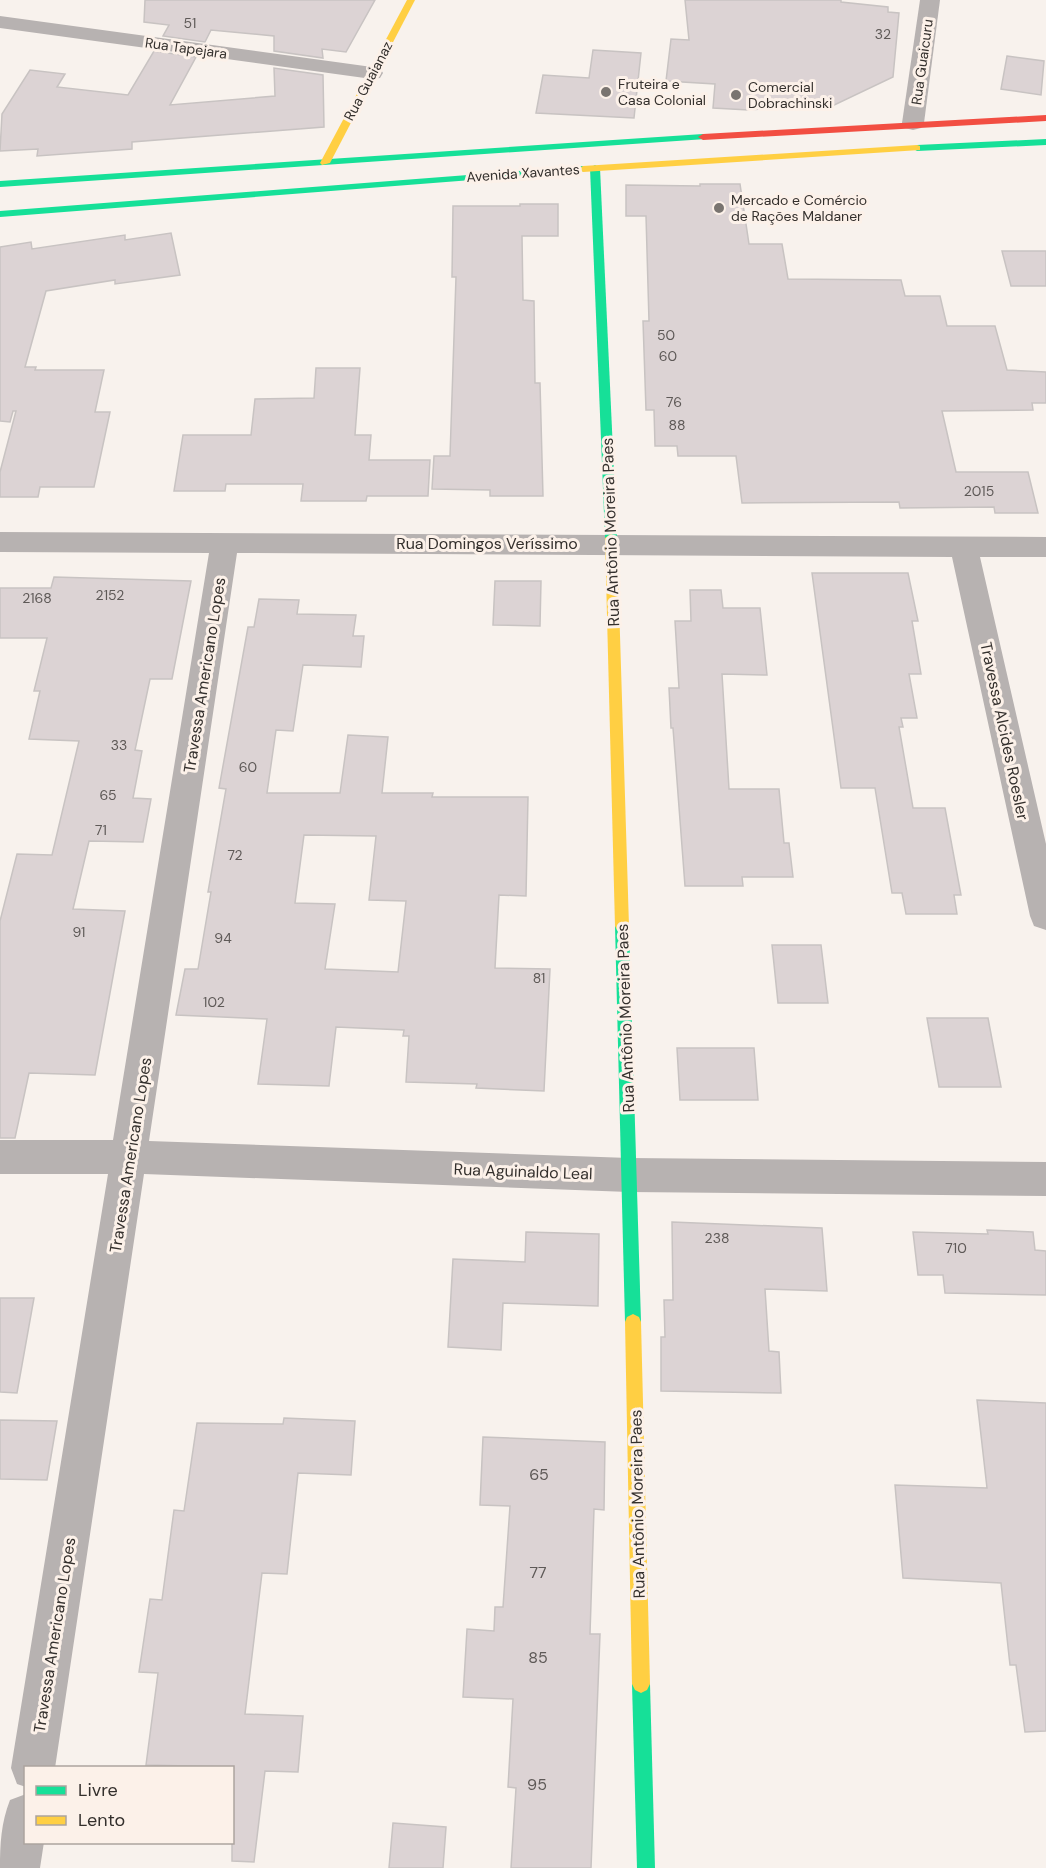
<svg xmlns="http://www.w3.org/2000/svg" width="1046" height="1868" font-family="'DM Sans',sans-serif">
<rect width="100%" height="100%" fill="#f8f2ed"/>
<g fill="#dcd3d4" stroke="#c8c3c2" stroke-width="1.5" fill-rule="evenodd">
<path d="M 145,0 L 375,0 L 346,52 L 322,49 L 323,58 L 274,51 L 274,36 L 211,30 L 205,42 L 163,36 L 169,25 L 144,22 Z"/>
<path d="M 685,0 L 841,0 L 841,2 L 888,7 L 888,12 L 899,13 L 893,77 L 828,108 L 804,105 L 749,110 L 713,108 L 715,84 L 666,81 L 671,39 L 689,40 Z"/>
<path d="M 593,50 L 641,53 L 634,118 L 536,113 L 543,75 L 589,78 Z"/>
<path d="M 154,51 L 196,57 L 170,105 L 275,96 L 274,68 L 323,75 L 324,127 L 132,142 L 132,149 L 37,156 L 38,149 L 0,151 L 2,114 L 30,70 L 65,74 L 57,87 L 128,95 Z"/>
<path d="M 1007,56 L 1044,61 L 1041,95 L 1001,89 Z"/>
<path d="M 700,184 L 740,184 L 749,244 L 782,244 L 788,279 L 901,280 L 905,296 L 940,296 L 947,326 L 995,326 L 1007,370 L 1046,372 L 1046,403 L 1032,403 L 1033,410 L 942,411 L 956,472 L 1028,472 L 1038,513 L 995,513 L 994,507 L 900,508 L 899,502 L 742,503 L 736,456 L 678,456 L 677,446 L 655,446 L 654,410 L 646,410 L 643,321 L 649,321 L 646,216 L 626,216 L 626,185 L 700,186 Z"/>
<path d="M 520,204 L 558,204 L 558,236 L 522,236 L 523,300 L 534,301 L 535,383 L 540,383 L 543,496 L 490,496 L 490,490 L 432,489 L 434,456 L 450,456 L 456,277 L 452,277 L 453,206 L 520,206 Z"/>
<path d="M 171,233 L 180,275 L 115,284 L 115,280 L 46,291 L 25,367 L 36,367 L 35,370 L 104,370 L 95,412 L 110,412 L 94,487 L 40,487 L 38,497 L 0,497 L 0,472 L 16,411 L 13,411 L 10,422 L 0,421 L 0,247 L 31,242 L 32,249 L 125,235 L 125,240 Z"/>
<path d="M 1002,251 L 1046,251 L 1046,286 L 1011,286 Z"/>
<path d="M 316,368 L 360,368 L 355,435 L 371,435 L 369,460 L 430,460 L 428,496 L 367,496 L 366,501 L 301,501 L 303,484 L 226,484 L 225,491 L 174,491 L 183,435 L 251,435 L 255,399 L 314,398 Z"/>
<path d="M 812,573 L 908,573 L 918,621 L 912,621 L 921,674 L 909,674 L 917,718 L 901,718 L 903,727 L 899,727 L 913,808 L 945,808 L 961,895 L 954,895 L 957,914 L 906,914 L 902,893 L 892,893 L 875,788 L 841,788 Z"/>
<path d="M 54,577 L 191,581 L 172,679 L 150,679 L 135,750 L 142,751 L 133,798 L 151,799 L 143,842 L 89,841 L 73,909 L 125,911 L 95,1075 L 29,1073 L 15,1138 L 0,1138 L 0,921 L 17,854 L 52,855 L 79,741 L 29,739 L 40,691 L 34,691 L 47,638 L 0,638 L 0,588 L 51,588 Z"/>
<path d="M 495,581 L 541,581 L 540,626 L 493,625 Z"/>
<path d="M 690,590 L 721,590 L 723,608 L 760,608 L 767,675 L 722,674 L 729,789 L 779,789 L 784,843 L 789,843 L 793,877 L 742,877 L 743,886 L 685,886 L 673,728 L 671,728 L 669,688 L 679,688 L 675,621 L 691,621 Z"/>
<path d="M 259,599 L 299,600 L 297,614 L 356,615 L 353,636 L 364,636 L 361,667 L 303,665 L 293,731 L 276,730 L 267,793 L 340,793 L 348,735 L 388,737 L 382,793 L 433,793 L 432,797 L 528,797 L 526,896 L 499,895 L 495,968 L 550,969 L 544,1091 L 476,1088 L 477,1084 L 406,1082 L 409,1036 L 403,1036 L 404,1030 L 336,1027 L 329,1086 L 258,1084 L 267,1019 L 176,1015 L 185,969 L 198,969 L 211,892 L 208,892 L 226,789 L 219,788 L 248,627 L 254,627 ZM 304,835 L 376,836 L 369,900 L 406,901 L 398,972 L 325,969 L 335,904 L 295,903 Z"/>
<path d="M 772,945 L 821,945 L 828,1003 L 778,1003 Z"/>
<path d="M 927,1018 L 988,1018 L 1001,1087 L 939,1087 Z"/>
<path d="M 677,1048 L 754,1048 L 758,1100 L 680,1100 Z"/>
<path d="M 672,1222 L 822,1228 L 827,1291 L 765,1289 L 769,1351 L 779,1352 L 781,1393 L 661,1391 L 661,1337 L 665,1337 L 664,1300 L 673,1300 Z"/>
<path d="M 987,1230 L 1033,1232 L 1035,1250 L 1046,1251 L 1046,1295 L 945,1293 L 943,1275 L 918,1275 L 913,1232 L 988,1234 Z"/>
<path d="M 526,1232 L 599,1234 L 598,1306 L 503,1303 L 501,1350 L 448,1347 L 453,1259 L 525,1262 Z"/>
<path d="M 0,1298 L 34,1298 L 17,1393 L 0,1392 Z"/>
<path d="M 977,1400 L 1046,1403 L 1046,1731 L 1025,1732 L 1016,1665 L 1010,1665 L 1001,1583 L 903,1578 L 895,1485 L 987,1488 Z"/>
<path d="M 284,1418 L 355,1421 L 351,1475 L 298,1473 L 287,1574 L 262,1573 L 245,1714 L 303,1716 L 298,1772 L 265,1771 L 254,1862 L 232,1861 L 232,1767 L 146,1765 L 158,1673 L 139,1672 L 150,1599 L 162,1600 L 174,1510 L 184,1511 L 197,1423 L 283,1424 Z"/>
<path d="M 0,1420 L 57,1421 L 47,1480 L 0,1479 Z"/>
<path d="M 483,1437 L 605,1442 L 604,1510 L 594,1509 L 590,1634 L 600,1634 L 591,1868 L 511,1868 L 516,1788 L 508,1787 L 513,1699 L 463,1697 L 467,1629 L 494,1631 L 495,1607 L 503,1607 L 510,1506 L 480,1505 Z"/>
<path d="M 393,1823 L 446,1827 L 443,1868 L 389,1868 Z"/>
</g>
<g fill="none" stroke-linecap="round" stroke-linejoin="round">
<g fill="#b7b2b1" fill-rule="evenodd">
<path d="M 920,0 L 940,0 L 924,123 L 921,128 L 913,130 L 905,128 L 902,123 Z"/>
<path d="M 0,16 L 372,67 L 380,68 L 383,73 L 380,78 L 372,79 L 0,28 Z"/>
<path d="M 0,532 L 1046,537 L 1046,557 L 980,557 L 1046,844 L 1046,930 L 1034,926 L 1030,916 L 952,557 L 237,553 L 149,1141 L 629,1158 L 1046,1162 L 1046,1196 L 629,1192 L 144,1174 L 55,1768 L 26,1768 L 26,1787 L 17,1784 L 11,1768 L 108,1174 L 0,1174 L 0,1140 L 113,1140 L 209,553 L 0,552 Z"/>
<path d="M 26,1794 L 26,1842 L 44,1842 L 40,1868 L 0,1868 C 0,1844 1,1823 10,1800 Z"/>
</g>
<g fill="#16e098" fill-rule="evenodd">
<path d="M 703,134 L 708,137 L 706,139 L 0,187 L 0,181 Z"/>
<path d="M 1046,139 L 1046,145 L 917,151 L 912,148 L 917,145 Z"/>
<path d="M 595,165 L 600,168 L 617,538 L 611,542 L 605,538 L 590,168 Z"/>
<path d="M 583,166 L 588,169 L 586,171 L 0,217 L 0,211 Z"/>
<path d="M 622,920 L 627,922 L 629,926 L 641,1322 L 639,1327 L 633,1330 L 627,1327 L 625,1322 L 615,926 L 617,922 Z"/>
<path d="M 641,1675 L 647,1678 L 650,1684 L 655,1868 L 637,1868 L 632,1684 L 635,1678 Z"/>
</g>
<g fill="#ffcf43" fill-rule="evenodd">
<path d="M 407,0 L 415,0 L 330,163 L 322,165 L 320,163 Z"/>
<path d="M 917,145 L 920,146 L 920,150 L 583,172 L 578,169 L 583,166 Z"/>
<path d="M 611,534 L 617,538 L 629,926 L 627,930 L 617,930 L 615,926 L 605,538 Z"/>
<path d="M 633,1314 L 639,1317 L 641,1322 L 650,1684 L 647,1690 L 641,1693 L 635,1690 L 632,1684 L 625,1322 L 627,1317 Z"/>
</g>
<path fill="#f24e42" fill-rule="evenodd" d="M 1046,115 L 1046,121 L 703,140 L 698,137 L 703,134 Z"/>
</g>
<g fill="#797470" stroke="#fcf1e9" stroke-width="2">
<circle cx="606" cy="92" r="6"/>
<circle cx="736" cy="95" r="6"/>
<circle cx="719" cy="208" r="6"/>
</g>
<g text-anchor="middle" stroke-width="6" stroke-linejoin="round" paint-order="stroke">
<g font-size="14" fill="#5e5957">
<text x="190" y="28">51</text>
<text x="883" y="39">32</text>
<text x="666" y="340">50</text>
<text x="668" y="361">60</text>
<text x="674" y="407">76</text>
<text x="677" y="430">88</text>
<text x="979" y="496">2015</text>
<text x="110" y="600">2152</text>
<text x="37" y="603">2168</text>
<text x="119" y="750">33</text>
<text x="248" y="772">60</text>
<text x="108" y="800">65</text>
<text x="101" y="835">71</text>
<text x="235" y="860">72</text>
<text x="79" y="937">91</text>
<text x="223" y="943">94</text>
<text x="539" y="983">81</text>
<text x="214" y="1007">102</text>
<text x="717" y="1243">238</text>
<text x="956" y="1253">710</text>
</g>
<g font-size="14" fill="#34302d" stroke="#fcf1e9">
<text transform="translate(186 48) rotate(8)" y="5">Rua Tapejara</text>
<text transform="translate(922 62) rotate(-82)" y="5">Rua Guaicuru</text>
<text transform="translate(368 81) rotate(-62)" y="5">Rua Guaianaz</text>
<text transform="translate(523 173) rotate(-4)" y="5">Avenida Xavantes</text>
</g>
<g font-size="14" fill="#34302d" stroke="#fcf1e9" text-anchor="start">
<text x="618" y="89">Fruteira e<tspan x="618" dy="16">Casa Colonial</tspan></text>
<text x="748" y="92">Comercial<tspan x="748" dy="16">Dobrachinski</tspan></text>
<text x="731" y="205">Mercado e Comércio<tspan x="731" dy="16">de Rações Maldaner</tspan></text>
</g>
<g font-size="16" fill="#34302d" stroke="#fcf1e9">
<text transform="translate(610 532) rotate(-92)" y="6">Rua Antônio Moreira Paes</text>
<text x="487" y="549">Rua Domingos Veríssimo</text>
<text transform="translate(204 675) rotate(-81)" y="6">Travessa Americano Lopes</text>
<text transform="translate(1005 731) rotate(78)" y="6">Travessa Alcides Roesler</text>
<text transform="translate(625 1018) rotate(-92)" y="6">Rua Antônio Moreira Paes</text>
<text transform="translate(130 1155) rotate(-81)" y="6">Travessa Americano Lopes</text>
<text transform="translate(523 1171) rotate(2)" y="6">Rua Aguinaldo Leal</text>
<text transform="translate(637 1504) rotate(-91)" y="6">Rua Antônio Moreira Paes</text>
<text transform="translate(54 1635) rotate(-81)" y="6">Travessa Americano Lopes</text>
</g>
<g font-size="16" fill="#5e5957">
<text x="539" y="1480">65</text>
<text x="538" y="1578">77</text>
<text x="538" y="1663">85</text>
<text x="537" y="1790">95</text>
</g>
</g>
<rect x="24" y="1766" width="210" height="78" fill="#fcf1e9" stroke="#aca49e" stroke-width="1.5"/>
<rect x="36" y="1786" width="30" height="9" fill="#16e098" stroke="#aca49e" stroke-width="1.5"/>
<text x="78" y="1796" font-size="18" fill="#34302d">Livre</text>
<rect x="36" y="1816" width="30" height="9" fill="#ffcf43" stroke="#aca49e" stroke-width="1.5"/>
<text x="78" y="1826" font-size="18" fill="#34302d">Lento</text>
</svg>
